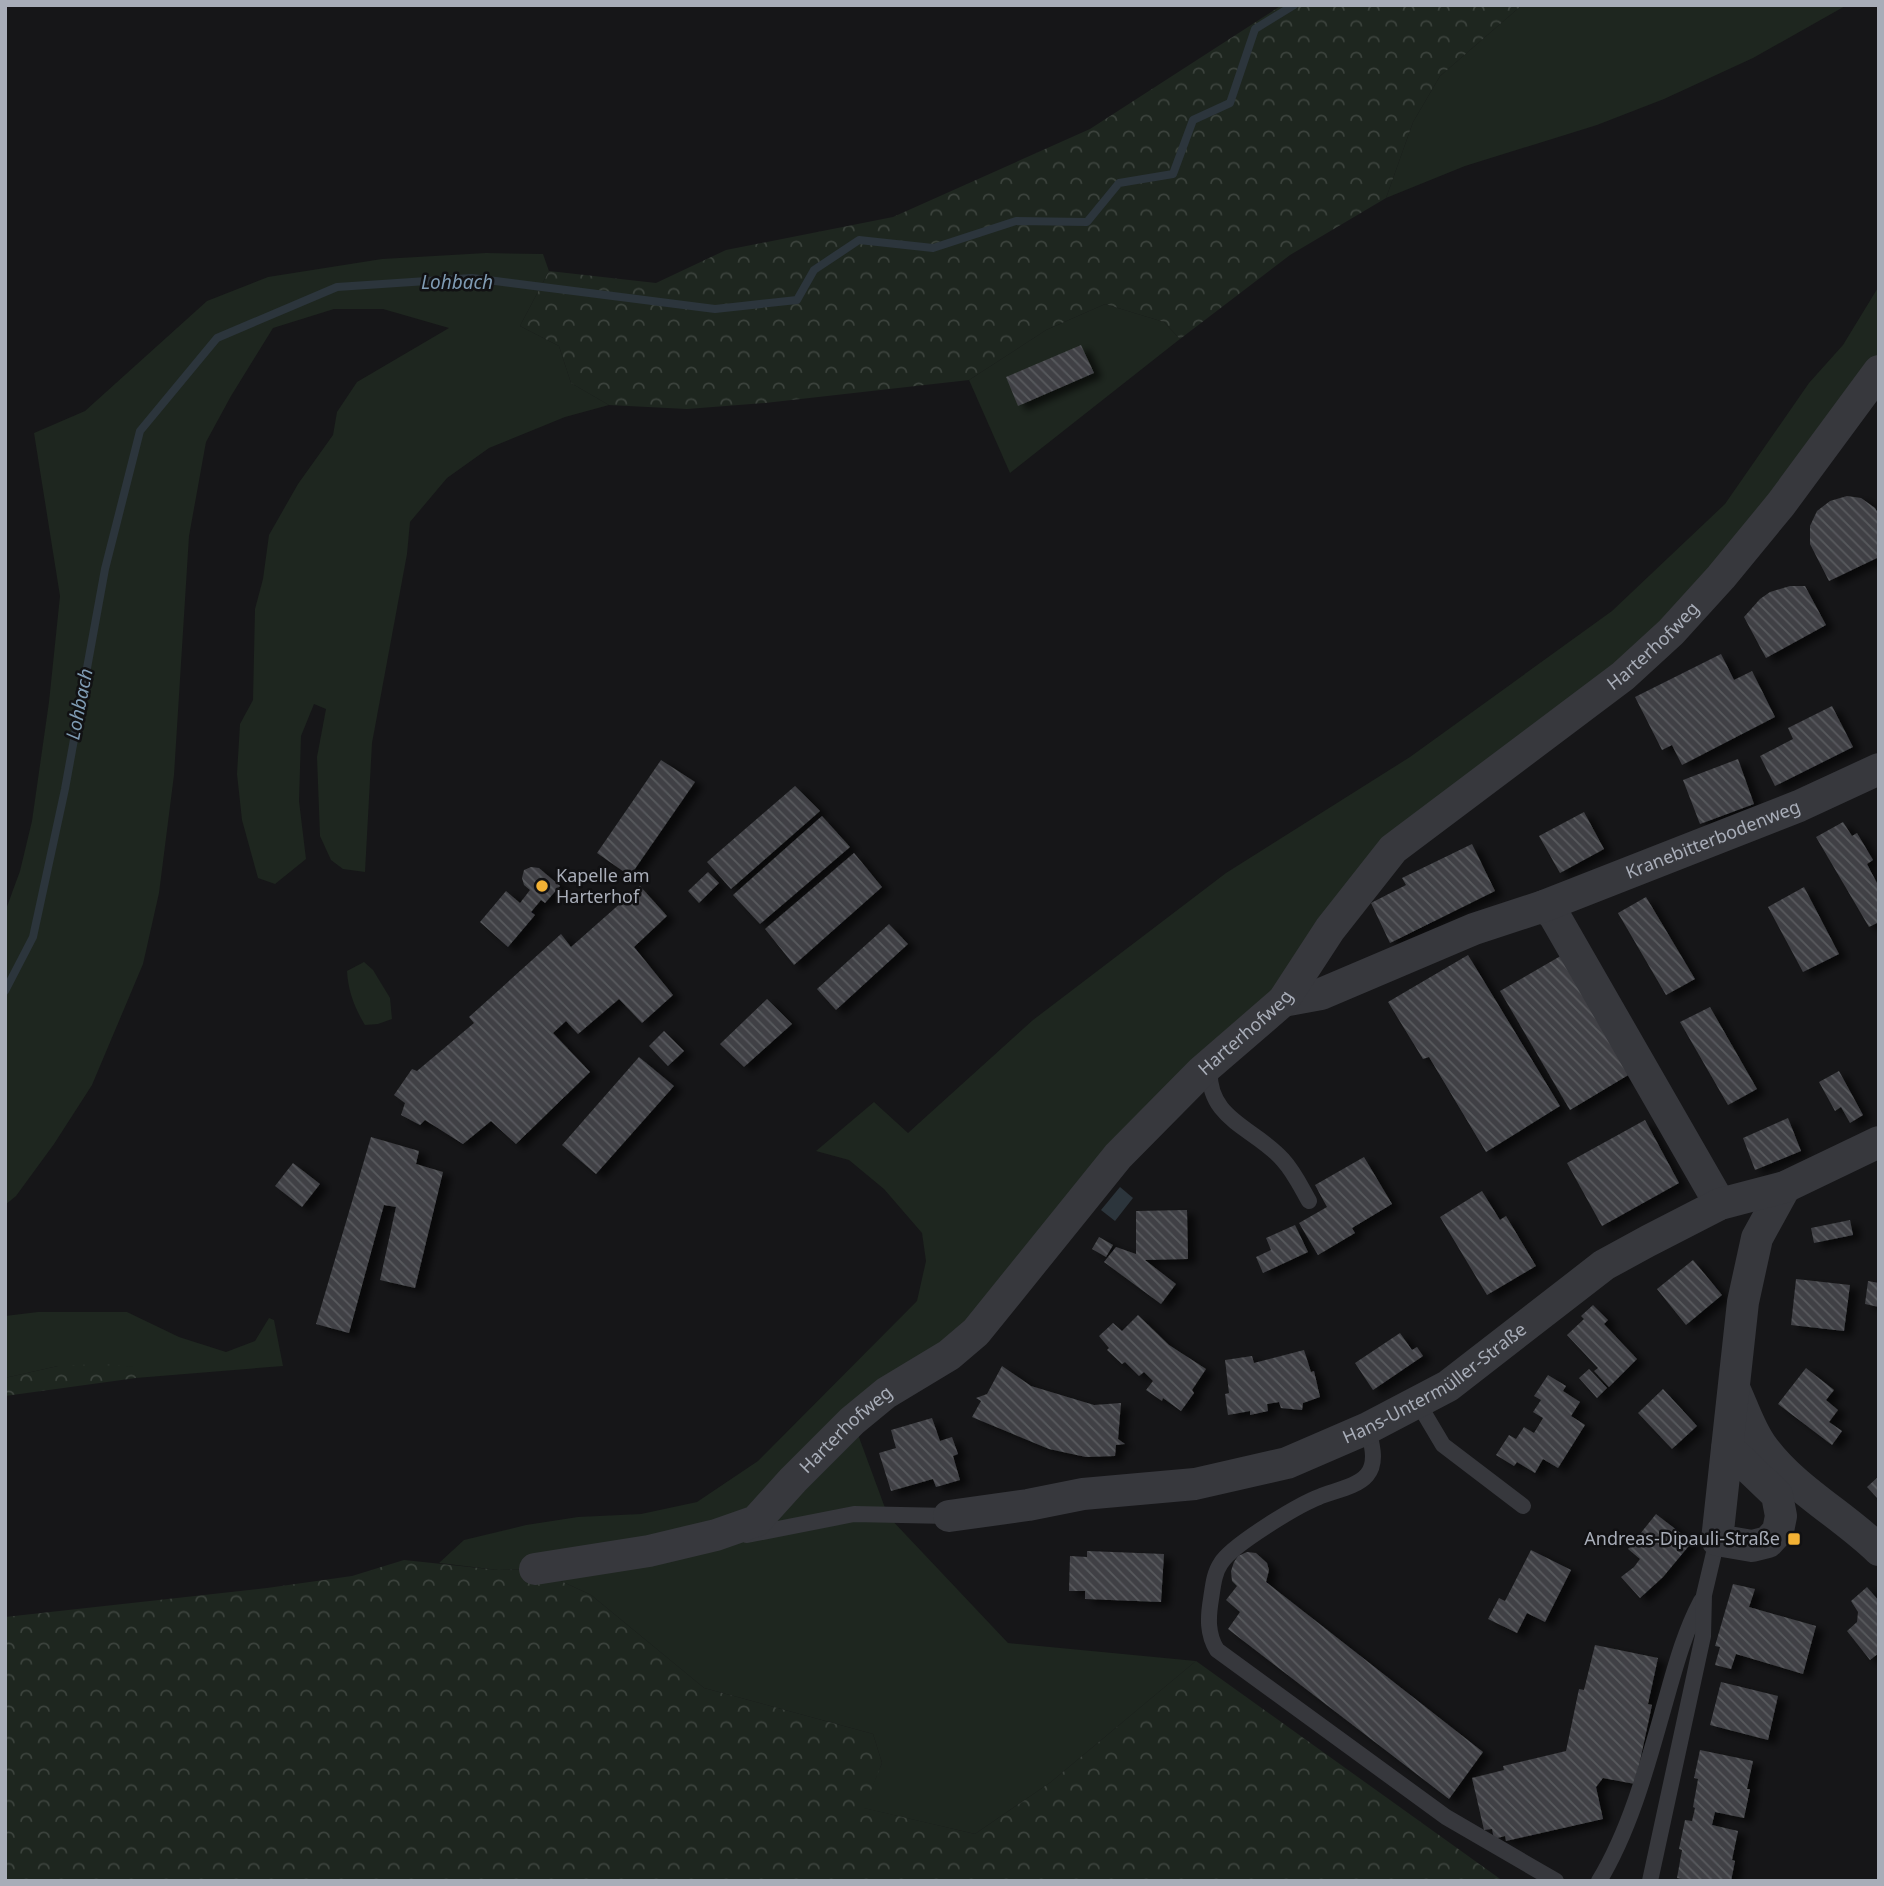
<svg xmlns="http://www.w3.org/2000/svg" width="1884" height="1886" font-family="'Noto Sans',sans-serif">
<defs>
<pattern id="forest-crowns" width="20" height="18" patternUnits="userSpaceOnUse" patternTransform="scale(1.75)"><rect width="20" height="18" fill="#1e261f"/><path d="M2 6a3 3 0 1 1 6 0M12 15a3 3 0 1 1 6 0" fill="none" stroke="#3c433d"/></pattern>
<pattern id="building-back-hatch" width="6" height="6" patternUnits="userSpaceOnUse" patternTransform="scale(1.75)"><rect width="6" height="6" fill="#404145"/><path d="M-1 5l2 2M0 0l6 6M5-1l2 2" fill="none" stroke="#595a5e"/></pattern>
<filter id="shadow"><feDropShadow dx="8" dy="4.5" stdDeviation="3.5" flood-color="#0009"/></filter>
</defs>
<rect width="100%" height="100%" fill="#161618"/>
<g fill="#1e261f">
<path d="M 1522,5 L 1847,5 L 1753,58 L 1664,99 L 1597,125 L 1465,166 L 1386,198 L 1413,122 L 1440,76 Z"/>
<path d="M 486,253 L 543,254 L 549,271 L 520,326 L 559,346 L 571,383 L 609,405 L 565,417 L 489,448 L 447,478 L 410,522 L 407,554 L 372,743 L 365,872 L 343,869 L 331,860 L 320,836 L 317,757 L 326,709 L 314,704 L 301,736 L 299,801 L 306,859 L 275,884 L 258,878 L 242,820 L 237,774 L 240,724 L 253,700 L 255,609 L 263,579 L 269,535 L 298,484 L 333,435 L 337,412 L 357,382 L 449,328 L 383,309 L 334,309 L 273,328 L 231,396 L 206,442 L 189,536 L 174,775 L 159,893 L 143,964 L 92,1085 L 54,1144 L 16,1196 L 5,1205 L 5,912 L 20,871 L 32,821 L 49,702 L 60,596 L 34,433 L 85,411 L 207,301 L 268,277 L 382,259 Z"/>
<path d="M 1879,286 L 1879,371 L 1721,577 L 1393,849 L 1330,929 L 1031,1262 L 853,1421 L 888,1516 L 1008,1643 L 1196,1661 L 1051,1782 L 975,1834 L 863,1808 L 882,1763 L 873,1734 L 704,1688 L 591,1595 L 535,1569 L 498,1570 L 439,1563 L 464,1540 L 489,1534 L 526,1525 L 578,1517 L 641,1514 L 697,1502 L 758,1461 L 917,1301 L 926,1261 L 922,1233 L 884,1189 L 849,1160 L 816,1151 L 874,1102 L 908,1133 L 1033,1020 L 1226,873 L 1410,757 L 1612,611 L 1725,504 L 1809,383 L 1843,345 Z"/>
<path d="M 1105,304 L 1164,322 L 1180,339 L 1010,473 L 969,380 L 1046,330 Z"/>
<path d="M 364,962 L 373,970 L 390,998 L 392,1019 L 378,1024 L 365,1025 C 355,1009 348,991 347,971 Z"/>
<path d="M 38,1312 L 127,1312 L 179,1337 L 226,1352 L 255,1341 L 269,1318 L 274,1320 L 283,1366 L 136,1378 L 133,1367 L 58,1366 L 5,1378 L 5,1316 Z"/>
</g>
<g fill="url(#forest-crowns)">
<path d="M 1282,5 L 1522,5 L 1440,76 L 1413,122 L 1386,198 L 1290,255 L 1180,339 L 1164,322 L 1105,304 L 1046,330 L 969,380 L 765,403 L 687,409 L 609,405 L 571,383 L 559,346 L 520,326 L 549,271 L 656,283 L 726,250 L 893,217 L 1090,129 Z"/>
<path d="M 102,1364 L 134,1367 L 136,1378 L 5,1396 L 5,1378 L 58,1366 Z"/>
<path d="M 404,1560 L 498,1570 L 535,1569 L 591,1595 L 704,1688 L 873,1734 L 882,1763 L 864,1808 L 975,1834 L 1051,1782 L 1196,1661 L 1503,1881 L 5,1881 L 5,1617 L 267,1588 L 352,1576 Z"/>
</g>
<path fill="#2c353c" d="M 1120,1187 L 1133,1198 L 1115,1221 L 1101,1210 Z"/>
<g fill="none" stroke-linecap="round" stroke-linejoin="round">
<path stroke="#2c353c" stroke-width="8" d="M 5,991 L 33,937 L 65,789 L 105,569 L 140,431 L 217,338 L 337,287 L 472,278 L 715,309 L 797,300 L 814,270 L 859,240 L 933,248 L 1016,221 L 1087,222 L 1119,183 L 1173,174 L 1193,120 L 1230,103 L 1255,29 L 1294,5"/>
</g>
<g fill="url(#building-back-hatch)" filter="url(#shadow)">
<path d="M 1081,345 L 1094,373 L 1018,406 L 1006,377 Z"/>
<path d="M 1847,496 L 1861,498 L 1875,508 L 1879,515 L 1879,557 L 1829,581 L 1810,544 L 1810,526 L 1817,511 L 1830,501 Z"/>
<path d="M 1790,586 L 1805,586 L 1826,625 L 1766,658 L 1744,617 L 1760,599 L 1770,592 Z"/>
<path d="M 1721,654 L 1734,680 L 1752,671 L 1775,717 L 1682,765 L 1672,745 L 1662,750 L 1635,697 Z"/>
<path d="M 1832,706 L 1853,747 L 1775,786 L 1760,756 L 1793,739 L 1788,728 Z"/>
<path d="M 1738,759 L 1754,804 L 1700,824 L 1683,780 Z"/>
<path d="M 661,760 L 695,782 L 630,876 L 597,853 Z"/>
<path d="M 795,786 L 820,811 L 731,889 L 707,862 Z"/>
<path d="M 1584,812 L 1604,849 L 1560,873 L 1539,836 Z"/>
<path d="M 822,816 L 850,847 L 760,924 L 733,895 Z"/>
<path d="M 1843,822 L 1852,836 L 1857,833 L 1873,860 L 1867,864 L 1879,887 L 1879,922 L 1869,927 L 1816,837 Z"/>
<path d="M 1472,844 L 1495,891 L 1390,943 L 1371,903 L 1406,885 L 1402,878 Z"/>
<path d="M 854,853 L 882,887 L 794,965 L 765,929 Z"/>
<path d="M 531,867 L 539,868 L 560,886 L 545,903 L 541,900 L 531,912 L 535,915 L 508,947 L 480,922 L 506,891 L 520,903 L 530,890 L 524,885 L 522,878 L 524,870 Z"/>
<path d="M 708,872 L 719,883 L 699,903 L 688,891 Z"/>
<path d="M 640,886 L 667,916 L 634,947 L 673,995 L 642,1023 L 619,999 L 578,1034 L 566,1021 L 553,1033 L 590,1072 L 516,1144 L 491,1121 L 463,1144 L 425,1120 L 420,1125 L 401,1115 L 405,1103 L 394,1095 L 412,1069 L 417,1071 L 474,1023 L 469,1017 L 561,934 L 571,947 Z"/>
<path d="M 1804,887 L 1839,954 L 1803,972 L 1768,907 Z"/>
<path d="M 1646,897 L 1695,979 L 1666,995 L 1618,913 Z"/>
<path d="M 889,924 L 908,944 L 836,1010 L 817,989 Z"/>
<path d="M 1564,954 L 1635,1071 L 1570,1110 L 1500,991 Z"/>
<path d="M 1468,955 L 1560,1106 L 1486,1152 L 1429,1057 L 1423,1059 L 1388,1002 Z"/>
<path d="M 767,999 L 792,1024 L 744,1067 L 720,1044 Z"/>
<path d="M 1710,1007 L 1757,1089 L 1728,1105 L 1680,1022 Z"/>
<path d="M 664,1031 L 684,1051 L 668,1066 L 649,1046 Z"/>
<path d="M 639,1057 L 674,1086 L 596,1174 L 562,1145 Z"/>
<path d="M 1839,1071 L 1863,1115 L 1850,1123 L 1841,1107 L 1835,1111 L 1819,1082 Z"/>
<path d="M 1788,1118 L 1801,1151 L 1755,1170 L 1743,1138 Z"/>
<path d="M 1645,1120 L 1679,1183 L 1602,1226 L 1567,1163 Z"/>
<path d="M 371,1137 L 419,1151 L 416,1164 L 443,1172 L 415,1288 L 380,1280 L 396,1207 L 384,1205 L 349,1333 L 316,1324 Z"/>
<path d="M 1364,1157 L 1392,1204 L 1352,1228 L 1355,1233 L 1318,1255 L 1299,1223 L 1327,1207 L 1315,1185 Z"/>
<path d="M 293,1163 L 320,1184 L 302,1207 L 275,1186 Z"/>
<path d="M 1482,1191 L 1500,1220 L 1506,1216 L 1536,1266 L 1487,1295 L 1440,1217 Z"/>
<path d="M 1187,1210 L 1188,1259 L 1145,1260 L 1176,1284 L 1161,1304 L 1104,1262 L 1116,1247 L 1136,1254 L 1136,1211 Z"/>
<path d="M 1850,1220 L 1853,1235 L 1814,1243 L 1811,1228 Z"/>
<path d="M 1295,1225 L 1308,1252 L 1263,1273 L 1256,1257 L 1271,1250 L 1266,1238 Z"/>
<path d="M 1099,1237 L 1113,1245 L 1106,1257 L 1092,1249 Z"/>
<path d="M 1693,1260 L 1722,1295 L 1686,1325 L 1657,1289 Z"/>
<path d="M 1796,1279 L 1850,1285 L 1844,1331 L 1791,1325 Z"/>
<path d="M 1868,1281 L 1879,1283 L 1879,1307 L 1865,1304 Z"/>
<path d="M 1593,1305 L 1608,1320 L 1604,1324 L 1637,1359 L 1609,1387 L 1594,1371 L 1598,1368 L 1567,1335 L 1584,1319 L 1581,1316 Z"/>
<path d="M 1138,1315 L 1169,1345 L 1206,1369 L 1192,1390 L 1194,1393 L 1181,1411 L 1163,1398 L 1162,1401 L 1146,1390 L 1153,1381 L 1144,1372 L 1139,1376 L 1125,1362 L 1122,1364 L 1107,1350 L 1109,1348 L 1099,1336 L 1113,1323 L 1122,1331 Z"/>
<path d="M 1400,1333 L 1412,1350 L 1417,1347 L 1423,1356 L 1373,1390 L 1355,1363 Z"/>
<path d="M 1304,1350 L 1311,1372 L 1314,1371 L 1320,1397 L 1303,1403 L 1302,1410 L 1281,1408 L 1279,1402 L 1267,1404 L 1268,1411 L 1250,1415 L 1250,1411 L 1228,1415 L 1225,1394 L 1229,1393 L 1225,1360 L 1252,1356 L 1254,1363 Z"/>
<path d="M 1002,1366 L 1031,1386 L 1094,1405 L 1121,1403 L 1118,1439 L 1125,1444 L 1116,1445 L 1115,1456 L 1086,1457 L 1049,1449 L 972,1417 L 981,1401 L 976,1398 L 987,1394 Z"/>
<path d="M 1806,1368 L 1834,1390 L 1826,1400 L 1838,1410 L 1829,1422 L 1842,1431 L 1832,1445 L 1778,1404 Z"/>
<path d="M 1589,1369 L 1607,1388 L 1597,1398 L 1579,1378 Z"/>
<path d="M 1548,1375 L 1566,1386 L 1563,1391 L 1580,1402 L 1571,1416 L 1585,1425 L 1558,1468 L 1543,1459 L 1535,1473 L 1517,1462 L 1514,1466 L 1496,1455 L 1509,1435 L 1516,1439 L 1524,1427 L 1534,1433 L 1543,1418 L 1533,1412 L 1541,1400 L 1534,1396 Z"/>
<path d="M 1663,1389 L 1697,1426 L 1672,1449 L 1638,1413 Z"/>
<path d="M 932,1418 L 940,1441 L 952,1437 L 958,1454 L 953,1456 L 960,1480 L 936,1487 L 933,1479 L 891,1491 L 879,1453 L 896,1448 L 891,1430 Z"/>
<path d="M 1879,1476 L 1879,1500 L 1867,1487 Z"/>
<path d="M 1656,1514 L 1692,1542 L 1663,1577 L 1640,1598 L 1621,1577 L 1634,1567 L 1640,1559 L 1628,1549 Z"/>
<path d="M 1531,1550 L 1571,1570 L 1545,1622 L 1527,1613 L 1517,1633 L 1488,1619 L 1499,1598 L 1505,1601 Z"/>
<path d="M 1087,1551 L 1164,1554 L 1161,1602 L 1085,1599 L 1085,1591 L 1069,1591 L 1070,1556 L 1087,1557 Z"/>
<path d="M 1247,1552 L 1256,1553 L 1267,1563 L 1269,1570 L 1266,1582 L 1483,1752 L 1449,1799 L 1228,1629 L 1240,1612 L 1226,1600 L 1237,1586 L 1232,1581 L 1231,1571 L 1234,1562 L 1238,1556 Z"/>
<path d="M 1733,1584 L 1755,1589 L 1749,1607 L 1816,1626 L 1803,1674 L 1736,1654 L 1731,1669 L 1715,1665 L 1720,1647 L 1715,1646 Z"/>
<path d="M 1867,1587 L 1879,1601 L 1879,1653 L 1870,1660 L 1847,1631 L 1857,1622 L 1858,1612 L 1851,1601 Z"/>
<path d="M 1595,1645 L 1658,1658 L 1648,1704 L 1652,1705 L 1635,1784 L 1603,1778 L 1596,1787 L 1603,1819 L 1506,1841 L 1505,1836 L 1494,1839 L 1492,1829 L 1484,1830 L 1472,1778 L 1504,1770 L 1503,1766 L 1566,1751 L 1579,1689 L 1584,1690 Z"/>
<path d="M 1721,1682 L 1778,1696 L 1768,1740 L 1710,1725 Z"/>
<path d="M 1700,1750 L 1753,1761 L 1747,1789 L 1750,1789 L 1744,1818 L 1715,1812 L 1712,1825 L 1738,1831 L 1732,1860 L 1735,1861 L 1731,1881 L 1692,1881 L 1677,1878 L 1682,1850 L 1679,1849 L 1685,1820 L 1692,1821 L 1695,1808 L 1693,1807 L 1698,1779 L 1694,1778 Z"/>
</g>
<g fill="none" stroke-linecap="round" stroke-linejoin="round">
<g stroke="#37383d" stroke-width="16">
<path d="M 1210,1066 C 1205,1120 1256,1128 1283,1160 C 1294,1172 1301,1187 1309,1201"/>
<path d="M 1418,1403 L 1443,1445 L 1523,1506"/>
<path d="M 1368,1428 C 1371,1442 1378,1462 1367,1475 C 1357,1487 1333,1491 1319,1497 C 1298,1505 1232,1545 1221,1563 C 1214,1573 1213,1586 1211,1599 C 1208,1617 1207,1634 1217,1650 L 1446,1817 L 1556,1881"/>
<path d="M 747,1535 L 854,1514 L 949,1516"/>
<path d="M 1599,1881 C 1631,1828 1648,1763 1665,1703 C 1675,1668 1684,1633 1701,1601"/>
<path d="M 1650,1881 L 1703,1636 L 1704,1595 L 1717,1540"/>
</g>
<g stroke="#37383d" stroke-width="32">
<path d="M 1544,906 L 1554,915 L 1720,1204"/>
<path id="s1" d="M 1283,1001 L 1321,994 L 1474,929 L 1544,906 L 1799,806 L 1879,769"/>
<path d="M 1734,1388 C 1743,1407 1750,1430 1762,1446 C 1793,1489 1842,1514 1879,1550"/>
<path d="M 1727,1447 L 1777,1495 L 1781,1516 L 1778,1531 L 1768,1542 L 1752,1546 L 1717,1540 L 1743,1302 L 1757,1238 L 1785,1187"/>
<path id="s2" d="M 949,1516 L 1028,1505 L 1083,1494 L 1195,1484 L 1287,1463 L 1368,1428 L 1448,1386 L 1604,1265 L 1648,1241 L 1720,1204 L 1785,1187 L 1879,1142"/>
<path id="s3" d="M 535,1569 L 649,1551 L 716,1535 L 756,1521 L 793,1480 L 852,1421 L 886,1393 L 949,1355 L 976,1332 L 1118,1156 L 1202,1071 L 1283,1001 L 1330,929 L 1393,849 L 1623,676 L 1671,632 L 1721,577 L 1781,504 L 1879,371"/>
</g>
</g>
<g fill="#f2b134" stroke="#111113" stroke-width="2.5">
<circle cx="542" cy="886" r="7"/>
<rect x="1787" y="1532" width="14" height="14" rx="3.5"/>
</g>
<g text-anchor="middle" stroke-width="5" stroke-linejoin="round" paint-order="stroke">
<g font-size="18" fill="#a8adb8" stroke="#111113">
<text dy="6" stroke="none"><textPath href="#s3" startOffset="1489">Harterhofweg</textPath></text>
<text dy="6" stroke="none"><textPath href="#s1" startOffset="460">Kranebitterbodenweg</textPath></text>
<text dy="6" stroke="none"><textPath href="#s3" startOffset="922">Harterhofweg</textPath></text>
<text dy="6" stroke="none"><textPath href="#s2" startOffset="511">Hans-Untermüller-Straße</textPath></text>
<text dy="6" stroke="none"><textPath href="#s3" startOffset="355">Harterhofweg</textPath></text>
</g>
<g font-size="18" fill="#a8adb8" stroke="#111113" text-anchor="start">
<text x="556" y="882">Kapelle am<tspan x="556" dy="21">Harterhof</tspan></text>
<text x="1780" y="1545" text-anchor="end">Andreas-Dipauli-Straße</text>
</g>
<g font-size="19" font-style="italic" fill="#7f9bb3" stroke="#111113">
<text x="457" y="289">Lohbach</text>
<text transform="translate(79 704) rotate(-79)" y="7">Lohbach</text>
</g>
</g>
<rect width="1884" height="1886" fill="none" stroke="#a8adb8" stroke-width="14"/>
</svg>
